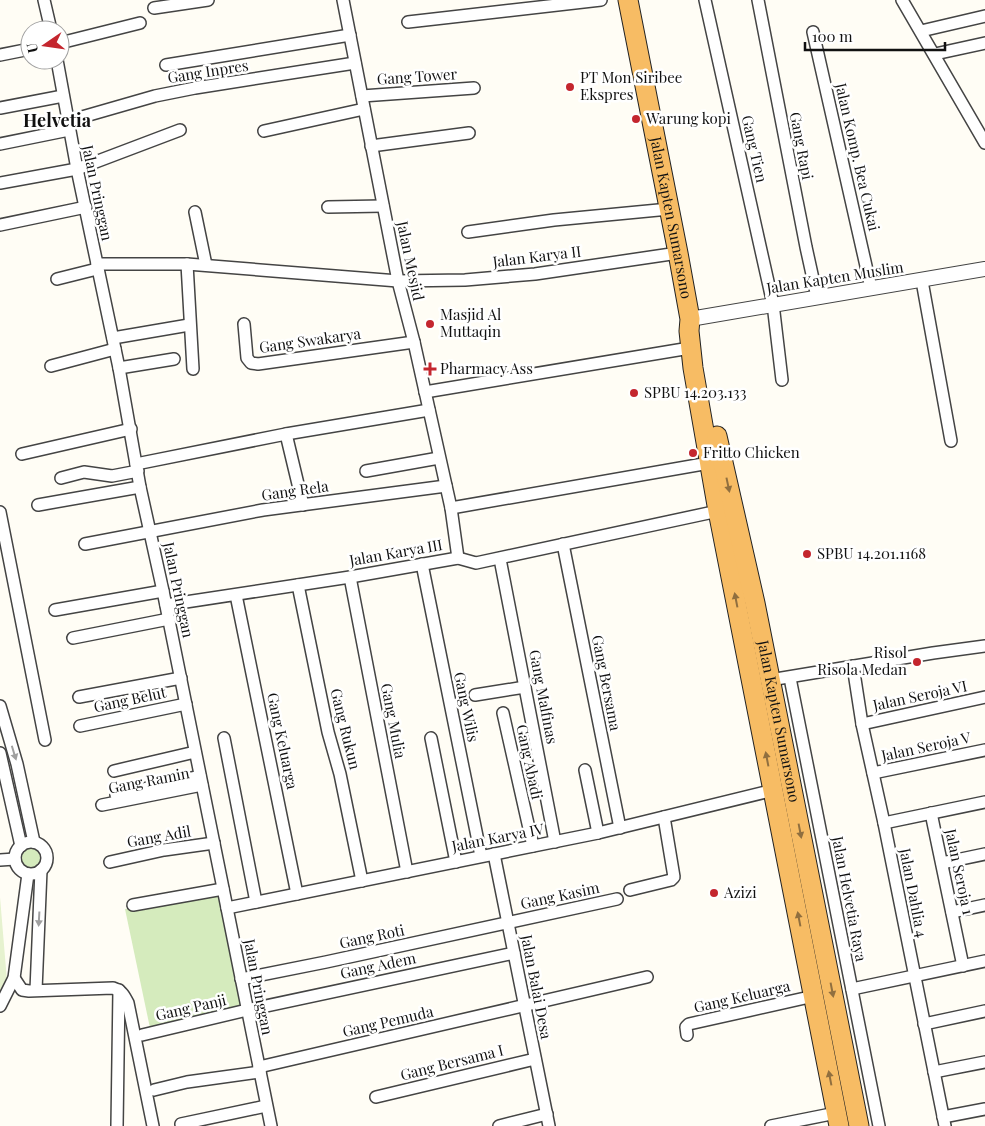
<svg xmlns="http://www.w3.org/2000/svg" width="985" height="1126" font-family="'Playfair Display',serif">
<rect width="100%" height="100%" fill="#fffdf5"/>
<g fill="#d5ebbd">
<circle cx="31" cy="857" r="11"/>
<path d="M 219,890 L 244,1008 L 150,1028 L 125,909 Z"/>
</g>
<path fill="#e6f2cf" d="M 0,897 L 7,981 L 0,997 Z"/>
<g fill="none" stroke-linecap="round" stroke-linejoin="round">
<defs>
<g id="minor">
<path d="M 44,0 L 51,30"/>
<path d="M 343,0 L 398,281 L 414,342 L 451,508 L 458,558"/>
<path d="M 705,0 L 773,304 L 782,380"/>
<path d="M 758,0 L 806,247 L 817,297"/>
<path d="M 902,0 L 985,143"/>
<path d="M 154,8 L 208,0"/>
<path d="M 408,22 L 601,0"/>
<path d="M 921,31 L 985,16"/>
<path d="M 813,32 L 871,288"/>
<path d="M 60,43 L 140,23"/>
<path d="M 935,54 L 985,43"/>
<path d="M 0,55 L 30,49"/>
<path d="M 57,60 L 77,169 L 119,368 L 140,487 L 163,591 L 271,1126"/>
<path d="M 166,65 L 350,35"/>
<path d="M 362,96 L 474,88"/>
<path d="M 0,108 L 63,96"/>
<path d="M 68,121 L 155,96 L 195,88 L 355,63"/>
<path d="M 264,131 L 364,109"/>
<path d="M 0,144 L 69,130"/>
<path d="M 371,146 L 469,133"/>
<path d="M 0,183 L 77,169 L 180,130"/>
<path d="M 328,207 L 383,206"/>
<path d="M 195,212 L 206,265"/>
<path d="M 0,225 L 86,207"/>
<path d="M 468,232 L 554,220 L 669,209"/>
<path d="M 97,264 L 187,264 L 398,281 L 465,280 L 535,274 L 678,253"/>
<path d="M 187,264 L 193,369"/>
<path d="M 57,279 L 97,269"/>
<path d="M 922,281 L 951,441"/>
<path d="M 244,324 L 247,358 L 251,363 L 258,364 L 414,342"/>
<path d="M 113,338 L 189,325"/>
<path d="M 51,366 L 115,349"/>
<path d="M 119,368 L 174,359"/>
<path d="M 425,392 L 690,348"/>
<path d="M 286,434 L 303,505"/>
<path d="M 22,454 L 131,429"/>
<path d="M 136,464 L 286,434 L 429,410"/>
<path d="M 366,471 L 439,458"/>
<path d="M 61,478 L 84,472 L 112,476 L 138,471"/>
<path d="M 38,505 L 140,487"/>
<path d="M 451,508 L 709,463"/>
<path d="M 0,512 L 45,740"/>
<path d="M 85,544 L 263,510 L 446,486"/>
<path d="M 563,544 L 620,828"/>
<path d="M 500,559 L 555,842"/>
<path d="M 422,564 L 481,856"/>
<path d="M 350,577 L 407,872"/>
<path d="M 298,585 L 328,732 L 340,774 L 362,881"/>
<path d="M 236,595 L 297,894"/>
<path d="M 166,605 L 350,577 L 458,558 L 476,563 L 718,511"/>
<path d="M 55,610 L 163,591"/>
<path d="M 73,638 L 169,619"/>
<path d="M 853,666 L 862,724 L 884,823 L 945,1126"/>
<path d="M 790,678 L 879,1126"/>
<path d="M 770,680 L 933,653 L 985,646"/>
<path d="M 475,695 L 525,687"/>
<path d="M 79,697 L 181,678"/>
<path d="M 0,706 L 17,764 L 34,842"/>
<path d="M 503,713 L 533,846"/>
<path d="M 862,724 L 985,697"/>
<path d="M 80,726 L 186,704"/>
<path d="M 224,738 L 256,902"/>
<path d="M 431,738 L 456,862"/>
<path d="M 0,753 L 21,846"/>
<path d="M 585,770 L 598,833"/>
<path d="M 114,771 L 195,752"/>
<path d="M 873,773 L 985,750"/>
<path d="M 116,795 L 200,776"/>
<path d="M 102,805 L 202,785"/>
<path d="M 931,813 L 963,966"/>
<path d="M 884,823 L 985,802"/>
<circle cx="31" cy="858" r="16"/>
<path d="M 494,854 L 549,1126"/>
<path d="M 0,860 L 15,859"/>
<path d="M 110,862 L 164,850 L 214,843"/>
<path d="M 942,863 L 985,854"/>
<path d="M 630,890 L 671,880 L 674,877 L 664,817"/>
<path d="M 133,905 L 223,889"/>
<path d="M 227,908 L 598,833 L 774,790"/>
<path d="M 952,912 L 985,905"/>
<path d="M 14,978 L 22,990 L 29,991 L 113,988 C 122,991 124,995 128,1003 L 153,1126"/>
<path d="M 241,979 L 326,962 L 617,899"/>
<path d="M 852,989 L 985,961"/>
<path d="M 36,990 L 41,870"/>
<path d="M 0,1006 L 14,978 L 28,874"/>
<path d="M 924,1024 L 985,1011"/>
<path d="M 142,1035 L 247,1010 L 514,953"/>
<path d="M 687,1035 L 686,1027 L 689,1024 L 814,996"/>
<path d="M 259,1067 L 647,977"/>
<path d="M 934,1072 L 985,1062"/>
<path d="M 154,1090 L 187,1082 L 260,1072"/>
<path d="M 376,1097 L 535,1059"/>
<path d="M 943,1117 L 985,1109"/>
<path d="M 181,1124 L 266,1106"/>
<path d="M 117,1126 L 119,990"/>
<path d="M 499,1126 L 547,1114"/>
<path d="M 771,1126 L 836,1113"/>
</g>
<path id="tertiary" d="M 690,319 L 985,269"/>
<g id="trunk">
<path id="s1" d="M 628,0 L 678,253 L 690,319 L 689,331 L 693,368 L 718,511 L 839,1126"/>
<path id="s2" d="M 717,436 L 755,603 L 859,1126"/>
</g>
</defs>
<use href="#minor" stroke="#444" stroke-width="14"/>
<use href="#tertiary" stroke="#444" stroke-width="16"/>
<use href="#trunk" stroke="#222" stroke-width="21"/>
<use href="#minor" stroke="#fff" stroke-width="11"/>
<use href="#tertiary" stroke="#fff" stroke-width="14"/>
<use href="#trunk" stroke="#f7bc64" stroke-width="19"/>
</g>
<defs><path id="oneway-solid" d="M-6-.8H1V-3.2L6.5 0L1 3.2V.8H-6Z" transform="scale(1.25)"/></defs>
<g fill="#906f3f">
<use href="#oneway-solid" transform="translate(728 485) rotate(78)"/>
<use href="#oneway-solid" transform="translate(736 600) rotate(-101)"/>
<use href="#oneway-solid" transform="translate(767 759) rotate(-101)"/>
<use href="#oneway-solid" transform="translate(800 831) rotate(79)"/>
<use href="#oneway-solid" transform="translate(799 919) rotate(-101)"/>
<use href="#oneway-solid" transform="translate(832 990) rotate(79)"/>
<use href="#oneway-solid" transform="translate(830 1078) rotate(-101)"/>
</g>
<g fill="#a0a0a0">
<use href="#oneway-solid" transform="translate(14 753) rotate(73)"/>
<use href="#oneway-solid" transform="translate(39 919) rotate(93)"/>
</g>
<g fill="#c4262e" stroke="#fff" stroke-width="2">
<circle cx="570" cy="87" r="5"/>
<circle cx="636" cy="119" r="5"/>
<circle cx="430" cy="324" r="5"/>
<path d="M427.5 361.5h5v5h5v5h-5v5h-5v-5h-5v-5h5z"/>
<circle cx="634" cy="393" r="5"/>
<circle cx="693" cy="453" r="5"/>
<circle cx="807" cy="554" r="5"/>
<circle cx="917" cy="662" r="5"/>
<circle cx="714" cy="893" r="5"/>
</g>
<g text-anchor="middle" stroke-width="5" stroke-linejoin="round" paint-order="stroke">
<g font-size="15" fill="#111" stroke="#fff">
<text transform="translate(208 72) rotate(-9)" y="5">Gang Inpres</text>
<text transform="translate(417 77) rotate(-4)" y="5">Gang Tower</text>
<text transform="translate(801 146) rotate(79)" y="5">Gang Rapi</text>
<text transform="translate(754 149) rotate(77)" y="5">Gang Tien</text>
<text transform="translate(857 157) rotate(77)" y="5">Jalan Komp. Bea Cukai</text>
<text transform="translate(97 193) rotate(78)" y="5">Jalan Pringgan</text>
<text dy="5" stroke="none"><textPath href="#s1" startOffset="222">Jalan Kapten Sumarsono</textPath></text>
<text transform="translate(537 257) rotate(-7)" y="5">Jalan Karya II</text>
<text transform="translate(410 261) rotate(78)" y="5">Jalan Mesjid</text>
<text transform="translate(835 278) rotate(-9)" y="5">Jalan Kapten Muslim</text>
<text transform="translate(310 341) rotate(-8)" y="5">Gang Swakarya</text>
<text transform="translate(295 491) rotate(-8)" y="5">Gang Rela</text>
<text transform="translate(396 553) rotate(-10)" y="5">Jalan Karya III</text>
<text transform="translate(178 590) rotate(78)" y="5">Jalan Pringgan</text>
<text transform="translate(606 683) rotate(79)" y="5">Gang Bersama</text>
<text transform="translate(920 696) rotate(-12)" y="5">Jalan Seroja VI</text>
<text transform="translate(543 697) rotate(79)" y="5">Gang Malfinas</text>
<text transform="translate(130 700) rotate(-12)" y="5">Gang Belut</text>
<text transform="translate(466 707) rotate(78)" y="5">Gang Wilis</text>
<text transform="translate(393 721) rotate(79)" y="5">Gang Mulia</text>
<text dy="5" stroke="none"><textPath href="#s2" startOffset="292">Jalan Kapten Sumarsono</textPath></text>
<text transform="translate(345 729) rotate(76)" y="5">Gang Rukun</text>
<text transform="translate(282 741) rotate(78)" y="5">Gang Keluarga</text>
<text transform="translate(926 747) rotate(-12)" y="5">Jalan Seroja V</text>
<text transform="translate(529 762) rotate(78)" y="5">Gang Abadi</text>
<text transform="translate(149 781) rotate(-11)" y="5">Gang Ramin</text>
<text transform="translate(159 837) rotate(-10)" y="5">Gang Adil</text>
<text transform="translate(498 838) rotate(-11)" y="5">Jalan Karya IV</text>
<text transform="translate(959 872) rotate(78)" y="5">Jalan Seroja 1</text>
<text transform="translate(913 893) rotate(79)" y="5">Jalan Dahlia 4</text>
<text transform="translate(560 896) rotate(-12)" y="5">Gang Kasim</text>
<text transform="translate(849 899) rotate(79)" y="5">Jalan Helvetia Raya</text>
<text transform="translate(372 937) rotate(-12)" y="5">Gang Roti</text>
<text transform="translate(378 966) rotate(-12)" y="5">Gang Adem</text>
<text transform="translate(258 987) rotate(79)" y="5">Jalan Pringgan</text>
<text transform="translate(536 987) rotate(79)" y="5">Jalan Balai Desa</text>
<text transform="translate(742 997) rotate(-13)" y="5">Gang Keluarga</text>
<text transform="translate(191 1008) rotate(-13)" y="5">Gang Panji</text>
<text transform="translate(388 1022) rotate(-13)" y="5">Gang Pemuda</text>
<text transform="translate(452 1063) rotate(-14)" y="5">Gang Bersama I</text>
</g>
<g font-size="15" fill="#111" stroke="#fff" text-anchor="start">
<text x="580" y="83">PT Mon Siribee<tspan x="580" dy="17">Ekspres</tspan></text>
<text x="646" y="124">Warung kopi</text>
<text x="440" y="320">Masjid Al<tspan x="440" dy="17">Muttaqin</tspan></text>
<text x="440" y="374">Pharmacy Ass</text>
<text x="644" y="398">SPBU 14.203.133</text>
<text x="703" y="458">Fritto Chicken</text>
<text x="817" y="559">SPBU 14.201.1168</text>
<text x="907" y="658" text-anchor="end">Risol<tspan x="907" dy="17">Risola Medan</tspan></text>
<text x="724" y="898">Azizi</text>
</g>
<g font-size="18" font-weight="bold" fill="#111" stroke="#fff">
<text x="57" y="127">Helvetia</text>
</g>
</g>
<g transform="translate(45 45) rotate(257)"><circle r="24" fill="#ffffff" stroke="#a0a0a0"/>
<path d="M0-4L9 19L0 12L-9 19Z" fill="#c4262e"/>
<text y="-8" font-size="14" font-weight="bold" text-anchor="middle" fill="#111111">U</text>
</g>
<path d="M805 42v8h140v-8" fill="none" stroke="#111111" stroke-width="2.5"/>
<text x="812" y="42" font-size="15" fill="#111111" stroke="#ffffff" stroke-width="4" paint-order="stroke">100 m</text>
</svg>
